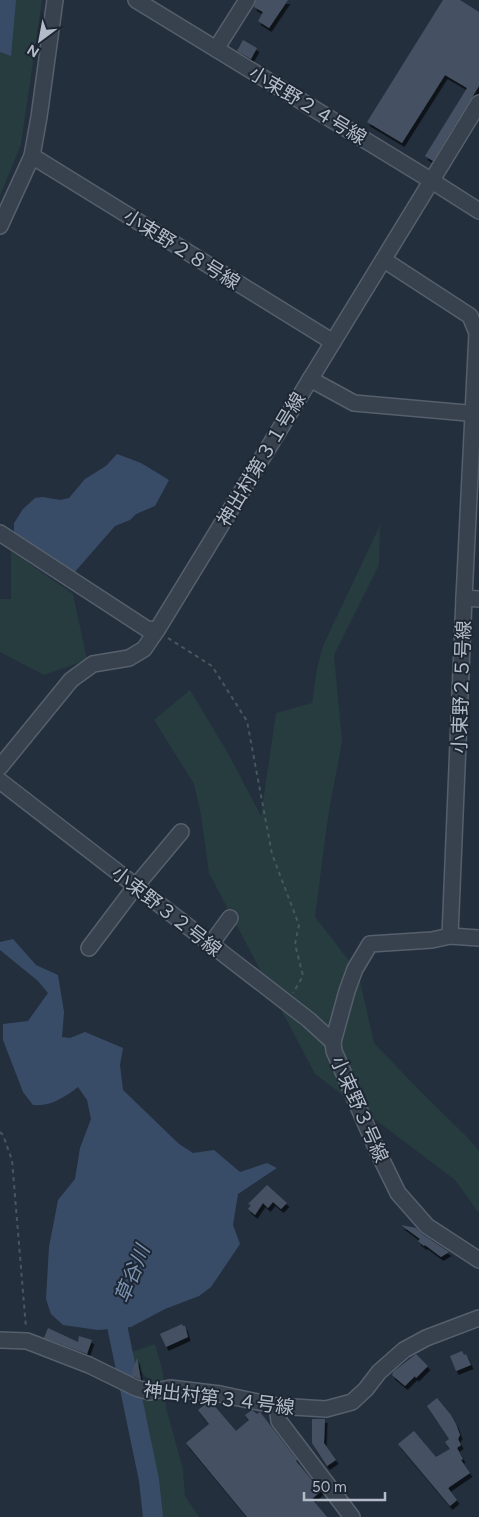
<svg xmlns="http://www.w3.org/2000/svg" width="479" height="1517" font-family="Figtree,'Noto Sans JP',sans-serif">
<defs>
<filter id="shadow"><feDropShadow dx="2.5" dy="4" stdDeviation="0" flood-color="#0009"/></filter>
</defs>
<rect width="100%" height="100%" fill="#242f3e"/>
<g fill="#263c3f">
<path d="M 0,0 L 42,0 L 21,144 L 0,196 Z"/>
<path d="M 380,525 L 379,565 L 334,655 L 342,741 L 328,817 L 315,917 L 358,972 L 374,1043 L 422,1093 L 468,1138 L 479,1151 L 479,1213 L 455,1180 L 315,1074 L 209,873 L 201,815 L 194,784 L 154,720 L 190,690 L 229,755 L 261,816 L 276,713 L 312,703 L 317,668 L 323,646 Z"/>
<path d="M 11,551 L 73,594 L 87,660 L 44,675 L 0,652 L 0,599 L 11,599 Z"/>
<path d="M 155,1344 L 163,1373 L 166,1408 L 183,1469 L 185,1496 L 199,1517 L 144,1517 L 137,1403 L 148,1379 L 126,1354 Z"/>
</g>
<g fill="#394c67">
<path d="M 0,0 L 16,0 L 11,56 L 0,52 Z"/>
<path d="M 117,454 L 141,463 L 169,480 L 155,506 L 136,514 L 130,520 L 115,526 L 73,574 L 16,540 L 14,532 L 14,523 L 23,509 L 35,498 L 43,497 L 60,500 L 69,498 L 85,479 L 106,466 Z"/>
<path d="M 13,939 L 36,965 L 58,975 L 64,1012 L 62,1037 L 70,1038 L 85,1032 L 123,1048 L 120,1065 L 123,1090 L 179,1144 L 193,1153 L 214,1150 L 240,1172 L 267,1163 L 277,1168 L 238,1194 L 233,1225 L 240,1244 L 211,1287 L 199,1296 L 165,1309 L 131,1327 L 98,1330 L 63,1325 L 51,1314 L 46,1299 L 49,1247 L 58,1200 L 75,1179 L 80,1148 L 91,1119 L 87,1100 L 78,1087 C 65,1097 50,1107 33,1105 L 23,1092 L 3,1040 L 3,1024 L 28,1021 L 48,993 L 38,981 L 0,950 L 0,942 Z"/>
</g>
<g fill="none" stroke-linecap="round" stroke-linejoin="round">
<path stroke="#394c67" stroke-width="20" d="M 121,1302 L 115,1316 L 149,1480 L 153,1517"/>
</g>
<g fill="#455162" filter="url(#shadow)">
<path d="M 256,0 L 288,0 L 269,28 L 258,21 L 263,12 L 254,7 Z"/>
<path d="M 443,0 L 460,0 L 479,12 L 479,86 L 433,161 L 425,156 L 467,88 L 445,75 L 402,143 L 367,122 Z"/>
<path d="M 243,40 L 257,48 L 251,59 L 237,51 Z"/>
<path d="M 267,1185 L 287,1203 L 281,1209 L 273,1202 L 268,1208 L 263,1203 L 255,1215 L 248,1209 L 251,1205 L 248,1204 Z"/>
<path d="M 401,1225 L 416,1228 L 422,1234 L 449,1252 L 441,1257 L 425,1245 L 424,1246 L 418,1241 L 420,1239 Z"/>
<path d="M 182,1324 L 183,1326 L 185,1326 L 188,1337 L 166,1347 L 160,1334 Z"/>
<path d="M 48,1328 L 78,1342 L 79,1336 L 92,1340 L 87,1354 L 44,1338 Z"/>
<path d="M 462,1351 L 464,1355 L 466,1354 L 471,1365 L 456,1371 L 450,1356 Z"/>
<path d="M 416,1354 L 428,1366 L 416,1378 L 415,1376 L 405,1386 L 392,1375 L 393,1372 Z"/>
<path d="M 137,1358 L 141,1380 L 131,1375 Z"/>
<path d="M 437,1398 L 451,1415 L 456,1424 L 460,1435 L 458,1439 L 461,1445 L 457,1448 L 463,1459 L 461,1460 L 470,1473 L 448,1488 L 457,1500 L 450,1506 L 398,1444 L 414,1431 L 436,1457 L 450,1449 L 445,1442 L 449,1439 L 427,1406 Z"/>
<path d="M 208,1402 L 212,1403 L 236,1431 L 249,1420 L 245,1415 L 252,1410 L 257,1414 L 260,1412 L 297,1460 L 296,1461 L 321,1491 L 312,1499 L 327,1517 L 247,1517 L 186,1443 L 209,1424 L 198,1410 Z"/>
<path d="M 312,1419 L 325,1419 L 324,1443 L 336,1460 L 327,1466 L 312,1443 Z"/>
</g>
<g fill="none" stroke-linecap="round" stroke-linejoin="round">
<defs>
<g id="minor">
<path d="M 136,0 L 432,181 L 479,211"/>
<path d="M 216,49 L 247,0"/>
<path d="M 32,156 L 333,342"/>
<path d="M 0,226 L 32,156 L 39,117 L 55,0"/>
<path d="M 384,260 L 470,316 L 477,333 L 464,598 L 450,936"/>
<path d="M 310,379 L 354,403 L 479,414"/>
<path d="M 0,533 L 147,629 L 157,630"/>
<path d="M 464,598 L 479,599"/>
<path d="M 0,767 L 71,680 L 93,664 L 129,658 L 144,649 L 157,630 L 479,103"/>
<path d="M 0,781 L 309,1020 L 333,1042"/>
<path d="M 479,938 L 450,936 L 432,940 L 370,944 L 355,969 L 347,991 L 333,1042 L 334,1051 L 377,1150 L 398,1193 L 427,1226 L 479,1260"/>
<path d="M 211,944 L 230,918"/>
<path d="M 89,948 L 135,887 L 181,832"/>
<path d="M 0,1340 L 27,1341 L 89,1365 L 136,1388 L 150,1392 L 170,1388 L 220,1394 L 277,1406 L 326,1409 L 352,1402 L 366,1389 L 379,1372 L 404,1350 L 426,1338 L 479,1318"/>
<path d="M 277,1406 L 279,1421 L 352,1517"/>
</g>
</defs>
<use href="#minor" stroke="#565f6c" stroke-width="18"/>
<g stroke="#44595c" stroke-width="2" stroke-dasharray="4 4" stroke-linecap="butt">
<path d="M 168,638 L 212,666 L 247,721 L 272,854 L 299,925 L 295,944 L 303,976 L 293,993"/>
<path d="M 0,1132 L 3,1135 L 12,1160 L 26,1328"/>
</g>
<use href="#minor" stroke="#38414e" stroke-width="15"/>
</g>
<g text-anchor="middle" stroke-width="4" stroke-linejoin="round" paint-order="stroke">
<g font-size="19" fill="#b4bcc9" stroke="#1d2633">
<text transform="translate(308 105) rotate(31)" y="7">小束野２４号線</text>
<text transform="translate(182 249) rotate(32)" y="7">小束野２８号線</text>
<text transform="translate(261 459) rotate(-59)" y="7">神出村第３１号線</text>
<text transform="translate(461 687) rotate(-88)" y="7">小束野２５号線</text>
<text transform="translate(167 911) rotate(38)" y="7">小束野３２号線</text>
<text transform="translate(360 1109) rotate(66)" y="7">小束野３号線</text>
<text transform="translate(219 1398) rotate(7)" y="7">神出村第３４号線</text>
</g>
<g font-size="20" font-style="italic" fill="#7c92b1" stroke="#1d2633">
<text transform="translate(132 1274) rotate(-68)" y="7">草谷川</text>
</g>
</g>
<g transform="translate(40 40) rotate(212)" stroke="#1d2633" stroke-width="4" paint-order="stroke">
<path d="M0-4L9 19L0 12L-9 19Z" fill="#b4bcc9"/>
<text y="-8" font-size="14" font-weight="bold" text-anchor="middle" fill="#b4bcc9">N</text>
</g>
<path d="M304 1492v8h81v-8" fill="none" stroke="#b4bcc9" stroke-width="2.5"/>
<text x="312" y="1492" font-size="15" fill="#b4bcc9" stroke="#1d2633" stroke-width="4" paint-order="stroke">50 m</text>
</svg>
